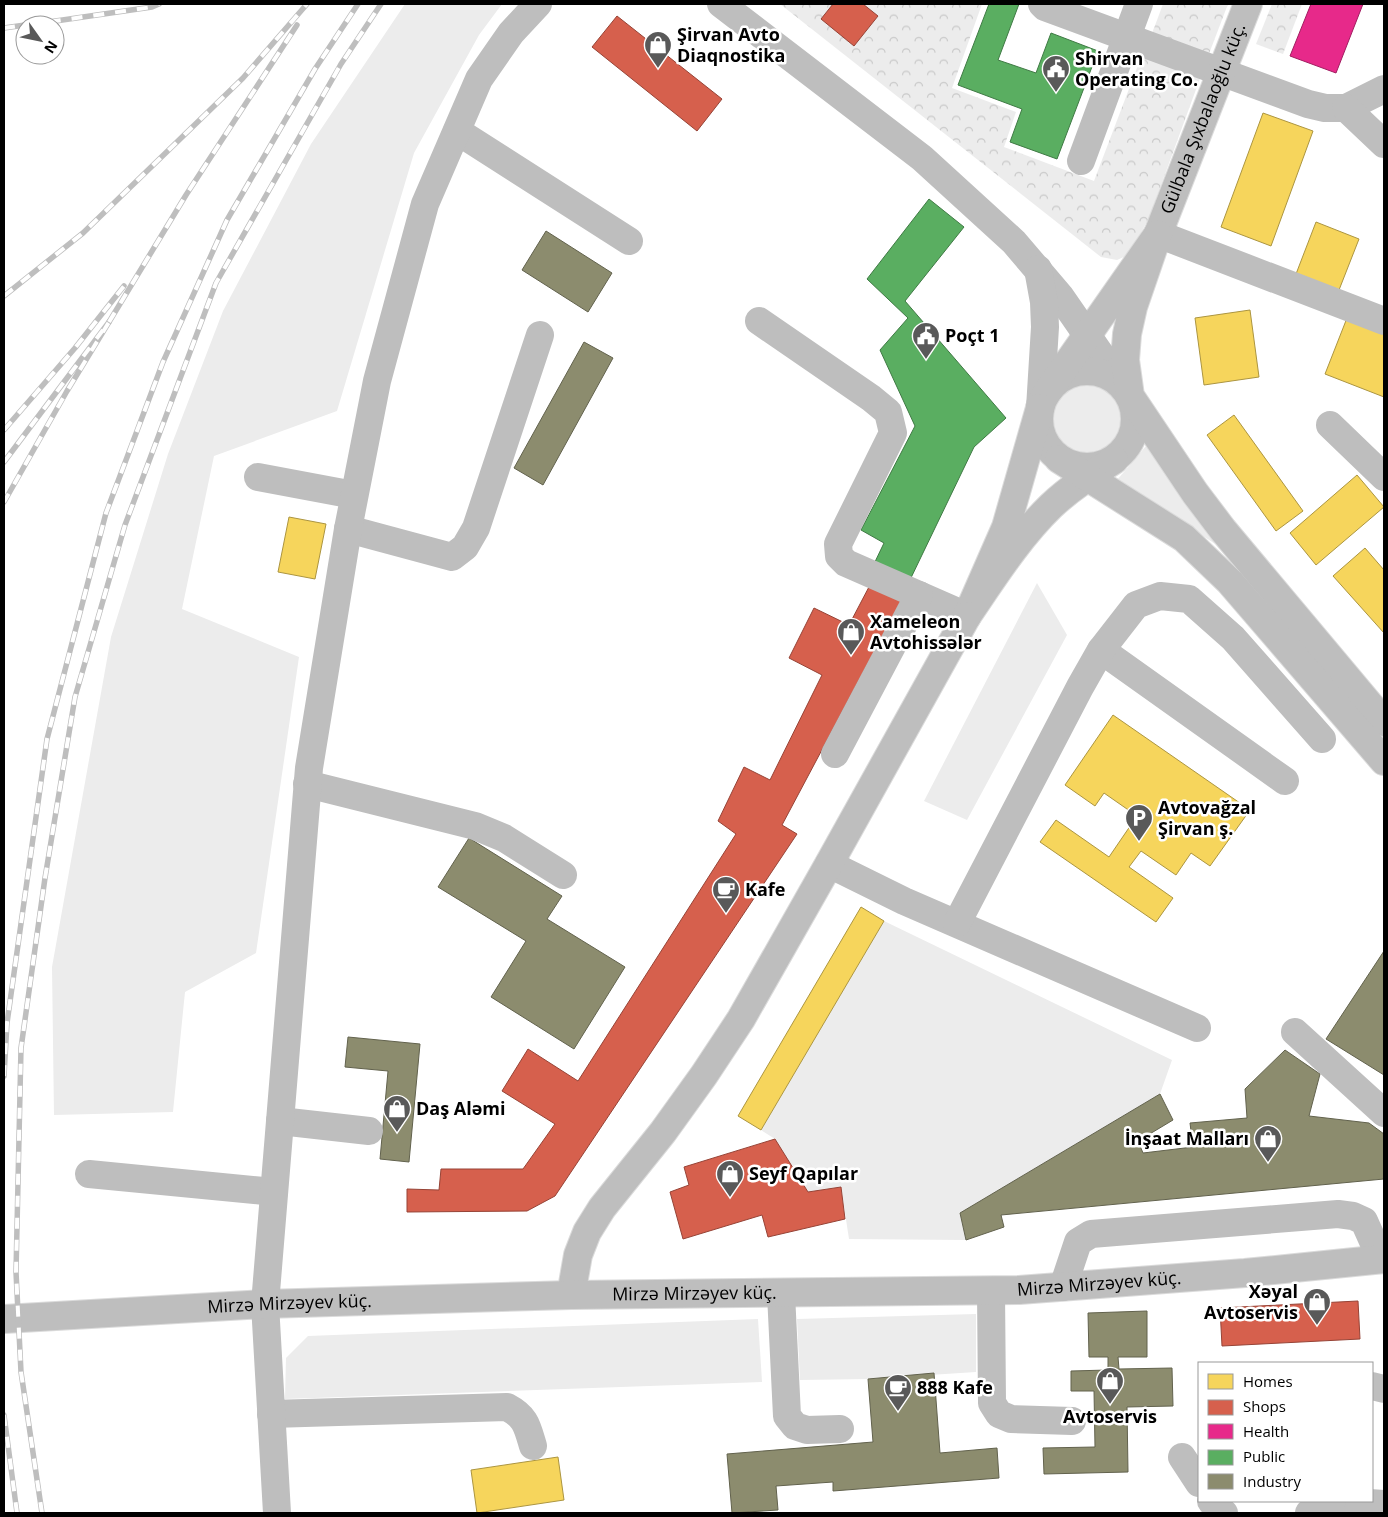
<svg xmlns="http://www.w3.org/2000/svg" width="1388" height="1517" font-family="'Open Sans',sans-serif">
<defs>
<pattern id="forest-crowns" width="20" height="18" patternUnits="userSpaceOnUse" patternTransform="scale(1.25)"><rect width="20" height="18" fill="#ececec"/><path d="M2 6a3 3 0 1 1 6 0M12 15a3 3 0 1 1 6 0" fill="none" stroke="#c9c9c9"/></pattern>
</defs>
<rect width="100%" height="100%" fill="#fff"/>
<g fill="#ececec">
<path d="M 405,4 L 502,4 L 479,35 L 414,153 L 337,411 L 214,456 L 182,609 L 299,657 L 256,953 L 185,992 L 173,1112 L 54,1115 L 52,967 L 111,637 L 168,454 L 223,311 L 311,144 Z"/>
<circle cx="1087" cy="420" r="35"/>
<path d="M 1146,446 L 1223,549 L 1117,480 Z"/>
<path d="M 1037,583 L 1067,635 L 967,820 L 924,801 Z"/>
<path d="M 884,921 L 1172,1060 L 1160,1094 L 960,1213 L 966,1240 L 849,1239 L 841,1187 L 808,1192 L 775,1139 L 761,1130 Z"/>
<path d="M 976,1314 L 976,1372 L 868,1379 L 800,1380 L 797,1319 Z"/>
<path d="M 758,1319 L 762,1382 L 285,1399 L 286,1358 L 308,1336 Z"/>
</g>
<g fill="url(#forest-crowns)">
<path d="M 780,4 L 982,4 L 952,88 L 1016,112 L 1004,147 L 1094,181 L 1143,52 L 1202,73 L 1149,218 L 1136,242 L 1126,256 L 1117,260 L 1101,257 Z"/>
<path d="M 1163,4 L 1228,4 L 1207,59 L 1150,39 Z"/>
<path d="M 1272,4 L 1302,4 L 1283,54 L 1256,44 Z"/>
</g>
<g fill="#f6d55c" stroke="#ac9540">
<path d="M 1263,113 L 1313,131 L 1271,246 L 1221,227 Z"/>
<path d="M 1316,222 L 1359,239 L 1339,290 L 1296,274 Z"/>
<path d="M 1250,310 L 1259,377 L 1204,385 L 1195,318 Z"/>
<path d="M 1347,318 L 1384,332 L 1384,397 L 1325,374 Z"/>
<path d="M 1234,415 L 1303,511 L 1276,531 L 1207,435 Z"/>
<path d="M 1357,475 L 1384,507 L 1316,565 L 1290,533 Z"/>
<path d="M 289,517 L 326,524 L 315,579 L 278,572 Z"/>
<path d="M 1365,548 L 1384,570 L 1384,633 L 1333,576 Z"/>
<path d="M 1113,715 L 1250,810 L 1210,866 L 1191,853 L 1176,875 L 1141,851 L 1129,867 L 1173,898 L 1156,922 L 1040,842 L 1056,820 L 1109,857 L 1137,816 L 1104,793 L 1095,806 L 1065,785 Z"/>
<path d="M 861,907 L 884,921 L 761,1130 L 738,1116 Z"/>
<path d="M 558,1457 L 564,1500 L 477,1513 L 471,1470 Z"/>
</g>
<g fill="#d6604d" stroke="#964336">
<path d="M 833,4 L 863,4 L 878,16 L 854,46 L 821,19 Z"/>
<path d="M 617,16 L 722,99 L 697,131 L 592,47 Z"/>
<path d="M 870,585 L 901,601 L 782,825 L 797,834 L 555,1196 L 527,1211 L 407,1212 L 407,1189 L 439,1190 L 441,1169 L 523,1169 L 555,1124 L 502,1091 L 528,1049 L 578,1081 L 736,834 L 718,821 L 744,767 L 770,780 L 822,675 L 789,658 L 814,608 L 849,625 Z"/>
<path d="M 775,1139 L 808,1192 L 841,1187 L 845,1219 L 768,1237 L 762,1215 L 683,1239 L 670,1192 L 689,1185 L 684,1167 Z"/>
<path d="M 1358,1301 L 1360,1339 L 1222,1346 L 1220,1308 Z"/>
</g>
<path fill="#e7298a" stroke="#a21d61" d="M 1311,4 L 1363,4 L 1336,73 L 1290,56 Z"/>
<g fill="#5aae61" stroke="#3f7a44">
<path d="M 989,4 L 1019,4 L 998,60 L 1036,73 L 1051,33 L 1098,51 L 1057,159 L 1010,142 L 1022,109 L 958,85 Z"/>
<path d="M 929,199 L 964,227 L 905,301 L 1006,418 L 974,447 L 908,584 L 873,566 L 884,543 L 861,530 L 915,426 L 880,350 L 908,318 L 867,279 Z"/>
</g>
<g fill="#8c8c6e" stroke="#62624d">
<path d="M 546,231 L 612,273 L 588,312 L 522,270 Z"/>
<path d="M 584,342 L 613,358 L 543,485 L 514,468 Z"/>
<path d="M 469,838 L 562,896 L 547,919 L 625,967 L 574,1049 L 491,997 L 526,941 L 438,887 Z"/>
<path d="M 1384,951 L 1384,1075 L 1326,1039 Z"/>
<path d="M 348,1037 L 420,1044 L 409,1162 L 380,1159 L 388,1071 L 345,1067 Z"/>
<path d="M 1285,1050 L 1320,1074 L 1309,1116 L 1369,1123 L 1384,1134 L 1384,1179 L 1001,1215 L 1004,1227 L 966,1240 L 960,1213 L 1160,1094 L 1173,1120 L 1138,1141 L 1143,1153 L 1193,1147 L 1190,1123 L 1247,1118 L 1245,1089 Z"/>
<path d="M 1147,1311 L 1147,1357 L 1118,1357 L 1119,1369 L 1172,1368 L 1173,1406 L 1127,1407 L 1128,1472 L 1044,1474 L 1043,1448 L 1095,1447 L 1094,1391 L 1071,1391 L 1071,1371 L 1108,1370 L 1108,1357 L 1089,1357 L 1088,1313 Z"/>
<path d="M 934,1373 L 940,1453 L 997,1448 L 999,1478 L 833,1491 L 833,1482 L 776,1486 L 778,1510 L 732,1513 L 727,1454 L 873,1442 L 868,1379 Z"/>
</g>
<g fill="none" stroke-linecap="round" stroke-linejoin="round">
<defs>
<g id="major">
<path id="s1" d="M 1158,234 L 1248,4"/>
<circle cx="1087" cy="419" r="48"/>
<path d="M 1046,394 L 1158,234 L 1133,307 L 1127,334 L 1125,360 L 1130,396 L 1195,493 L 1223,530 L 1384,722"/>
<path d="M 1040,408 L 1006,527 L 967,616 C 993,578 1018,538 1051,506 C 1070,488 1092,474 1114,460"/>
<path d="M 1059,459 L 1184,538 L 1230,582 L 1384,761"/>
<path d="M 571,1295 L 578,1255 L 587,1232 L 602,1208 L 663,1132 L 704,1075 L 741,1019 L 829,864 L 967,616"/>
<path id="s2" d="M 4,1319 L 265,1304 L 571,1295 L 1019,1290 L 1245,1273 L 1384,1259"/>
</g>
</defs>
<use href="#major" stroke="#dbdbdb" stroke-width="30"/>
<g stroke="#bebebe" stroke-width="28">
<path d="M 721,4 L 922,158 L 1014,242 L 1060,296 L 1121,384"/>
<path d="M 1042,4 L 1045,7 L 1308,104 L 1325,108 L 1346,108 L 1384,89"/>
<path d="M 1346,108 L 1384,144"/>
<path d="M 457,131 L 629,241"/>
<path d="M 1081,161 L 1139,4"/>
<path d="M 1158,234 L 1384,321"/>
<path d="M 1038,269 L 1044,302 L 1045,327 L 1040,408"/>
<path d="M 759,321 L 871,398 L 888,412 L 893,433 L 838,544 L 839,556 L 846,563 L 967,616"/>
<path d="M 1330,425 L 1384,477"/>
<path d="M 258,477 L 354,495"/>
<path d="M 348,529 L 452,557 L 465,547 L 476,528 L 540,335"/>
<path d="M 1101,650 L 1285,781"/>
<path d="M 835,754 L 919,595"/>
<path d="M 307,784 L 475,826 L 504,838 L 563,875"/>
<path d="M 829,864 L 904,901 L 1197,1028"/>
<path d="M 957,923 L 1080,687 L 1101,650 L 1136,605 L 1160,596 L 1189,599 L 1233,638 L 1322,739"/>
<path d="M 1295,1032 L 1384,1113"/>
<path d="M 280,1121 L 369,1131"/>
<path d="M 89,1174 L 274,1192"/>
<path d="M 1063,1287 L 1078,1242 L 1091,1234 L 1338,1214 L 1353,1216 L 1364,1221 L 1381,1259"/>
<path d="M 991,1291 L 992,1403 L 999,1414 L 1011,1419 L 1072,1421"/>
<path d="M 781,1294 L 787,1416 L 795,1426 L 807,1430 L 840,1429"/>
<path d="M 1372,1386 L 1384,1389"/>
<path d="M 271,1414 L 507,1407 C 526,1417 527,1426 533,1446"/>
<path d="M 1182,1457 L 1199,1483"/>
<path d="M 1211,1501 L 1215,1506 L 1224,1513"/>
<path d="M 1339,1501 L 1384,1504"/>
<path d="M 277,1513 L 265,1304 L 309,768 L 348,529 L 377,381 L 425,204 L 479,79 L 511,33 L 538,4"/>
<path d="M 1309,1513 L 1319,1506 L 1332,1501"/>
</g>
<use href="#major" stroke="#bebebe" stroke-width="28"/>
<defs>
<g id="rail">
<path d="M 28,25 L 152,7 L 159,4"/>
<path d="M 4,28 L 25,25"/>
<path d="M 4,296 L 83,233 L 243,78 L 307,4"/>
<path d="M 109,322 L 186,195 L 297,25"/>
<path d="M 4,430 L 75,348 L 124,286"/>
<path d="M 4,462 L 109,322 L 67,391 L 4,502"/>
<path d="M 4,1076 L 7,1023 L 47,739 L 106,513 L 163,362 L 227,220 L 315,69 L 358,4"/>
<path d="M 4,1415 L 17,1513"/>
<path d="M 42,1513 L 21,1372 L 16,1272 L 21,1048 L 45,878 L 75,697 L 125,525 L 216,283 L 341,64 L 381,4"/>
</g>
</defs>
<use href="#rail" stroke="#bebebe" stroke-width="5.5"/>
<use href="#rail" stroke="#fff" stroke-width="4" stroke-dasharray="11" stroke-linecap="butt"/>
</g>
<defs>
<symbol id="shop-pin" viewBox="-11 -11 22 30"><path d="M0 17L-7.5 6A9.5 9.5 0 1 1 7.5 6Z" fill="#595959" stroke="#fff"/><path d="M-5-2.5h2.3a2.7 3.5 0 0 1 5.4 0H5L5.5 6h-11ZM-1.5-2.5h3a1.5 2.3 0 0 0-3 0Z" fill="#fff"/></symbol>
<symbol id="civic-pin" viewBox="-11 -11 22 30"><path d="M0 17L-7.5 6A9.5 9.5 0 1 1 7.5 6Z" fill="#595959" stroke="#fff"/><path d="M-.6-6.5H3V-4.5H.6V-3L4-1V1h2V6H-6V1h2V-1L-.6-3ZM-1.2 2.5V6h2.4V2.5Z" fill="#fff"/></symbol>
<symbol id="parking-pin" viewBox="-11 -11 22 30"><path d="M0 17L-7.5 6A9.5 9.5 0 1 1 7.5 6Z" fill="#595959" stroke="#fff"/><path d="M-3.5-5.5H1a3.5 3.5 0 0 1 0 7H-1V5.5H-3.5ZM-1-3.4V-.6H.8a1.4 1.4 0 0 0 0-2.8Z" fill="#fff"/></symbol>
<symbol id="cafe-pin" viewBox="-11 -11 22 30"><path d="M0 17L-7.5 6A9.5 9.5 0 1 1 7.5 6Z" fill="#595959" stroke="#fff"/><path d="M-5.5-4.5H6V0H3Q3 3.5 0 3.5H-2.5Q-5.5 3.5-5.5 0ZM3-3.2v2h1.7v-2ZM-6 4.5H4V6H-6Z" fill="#fff"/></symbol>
</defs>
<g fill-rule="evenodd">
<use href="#shop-pin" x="642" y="29" width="32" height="43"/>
<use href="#civic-pin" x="1040" y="53" width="32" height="43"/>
<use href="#civic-pin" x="910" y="320" width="32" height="43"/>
<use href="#shop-pin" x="835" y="616" width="32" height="43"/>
<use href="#parking-pin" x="1123" y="802" width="32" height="43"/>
<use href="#cafe-pin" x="710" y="874" width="32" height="43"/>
<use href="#shop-pin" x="381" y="1093" width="32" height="43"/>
<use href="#shop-pin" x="1252" y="1123" width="32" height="43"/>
<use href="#shop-pin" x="714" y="1158" width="32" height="43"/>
<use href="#shop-pin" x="1301" y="1286" width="32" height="43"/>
<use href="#shop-pin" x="1094" y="1365" width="32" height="43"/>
<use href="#cafe-pin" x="882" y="1372" width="32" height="43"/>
</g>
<g text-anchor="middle" stroke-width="5" stroke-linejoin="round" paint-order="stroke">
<g font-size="18" font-weight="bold" fill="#000" stroke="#fff" text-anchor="start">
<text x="677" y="41">Şirvan Avto<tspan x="677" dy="21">Diaqnostika</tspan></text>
<text x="1075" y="65">Shirvan<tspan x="1075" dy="21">Operating Co.</tspan></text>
<text x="945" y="342">Poçt 1</text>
<text x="870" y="628">Xameleon<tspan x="870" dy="21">Avtohissələr</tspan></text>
<text x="1158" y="814">Avtovağzal<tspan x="1158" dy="21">Şirvan ş.</tspan></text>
<text x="745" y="896">Kafe</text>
<text x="416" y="1115">Daş Aləmi</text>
<text x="1249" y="1145" text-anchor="end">İnşaat Malları</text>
<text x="749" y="1180">Seyf Qapılar</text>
<text x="1298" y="1298" text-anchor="end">Xəyal<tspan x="1298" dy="21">Avtoservis</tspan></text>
<text x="917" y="1394">888 Kafe</text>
<text x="1110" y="1423" text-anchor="middle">Avtoservis</text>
</g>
<g font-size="18" fill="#000" stroke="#fff">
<text dy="6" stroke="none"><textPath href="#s1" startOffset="124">Gülbala Şıxbalaoğlu küç.</textPath></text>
<text dy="6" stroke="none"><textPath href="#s2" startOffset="1096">Mirzə Mirzəyev küç.</textPath></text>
<text dy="6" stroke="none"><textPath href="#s2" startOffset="691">Mirzə Mirzəyev küç.</textPath></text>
<text dy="6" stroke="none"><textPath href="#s2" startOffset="286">Mirzə Mirzəyev küç.</textPath></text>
</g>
</g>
<rect width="1388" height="1517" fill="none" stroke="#000000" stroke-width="10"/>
<rect x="1198" y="1362" width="175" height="140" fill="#ffffff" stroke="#999999"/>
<rect x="1208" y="1374" width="25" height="15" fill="#f6d55c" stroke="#999999"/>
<text x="1243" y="1387" font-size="15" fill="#000000">Homes</text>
<rect x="1208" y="1400" width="25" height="15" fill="#d6604d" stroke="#999999"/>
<text x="1243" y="1412" font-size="15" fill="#000000">Shops</text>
<rect x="1208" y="1424" width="25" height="15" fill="#e7298a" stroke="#999999"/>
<text x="1243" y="1437" font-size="15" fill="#000000">Health</text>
<rect x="1208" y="1450" width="25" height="15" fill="#5aae61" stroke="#999999"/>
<text x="1243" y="1462" font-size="15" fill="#000000">Public</text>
<rect x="1208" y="1474" width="25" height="15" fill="#8c8c6e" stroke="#999999"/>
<text x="1243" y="1487" font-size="15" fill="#000000">Industry</text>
<g transform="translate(40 40) rotate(123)"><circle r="24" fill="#ffffff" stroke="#999999"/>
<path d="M0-4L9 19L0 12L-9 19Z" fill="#595959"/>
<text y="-8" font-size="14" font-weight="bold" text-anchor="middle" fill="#000000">N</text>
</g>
</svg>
